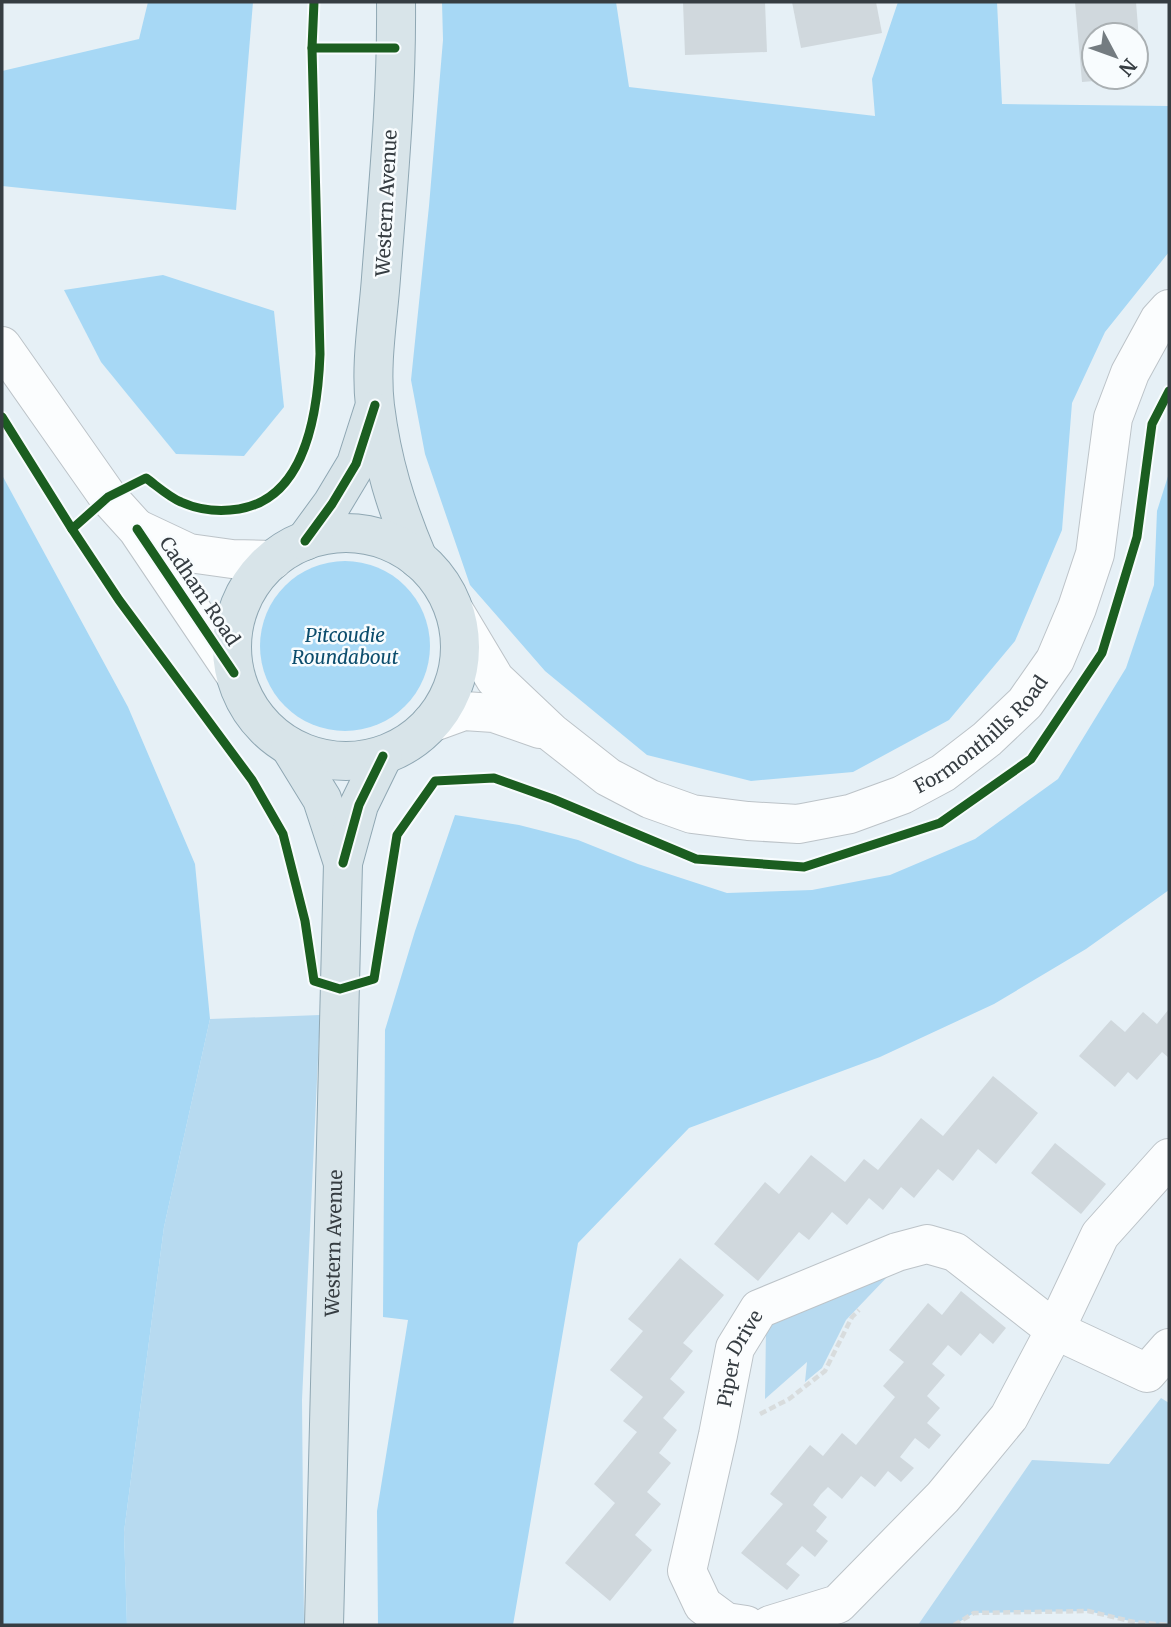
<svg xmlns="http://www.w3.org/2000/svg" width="1171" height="1627" font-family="Merriweather,serif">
<rect width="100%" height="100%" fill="#e6f0f6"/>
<g fill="#b7daf0">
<path d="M 320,1015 L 302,1400 L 304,1625 L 127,1625 L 124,1532 L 164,1227 L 210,1019 Z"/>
<path d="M 889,1275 L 846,1320 L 822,1368 L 805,1382 L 807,1362 L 765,1399 L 766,1328 L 783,1312 Z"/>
<path d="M 1161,1398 L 1169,1403 L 1169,1625 L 1134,1622 L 1088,1611 L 974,1613 L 954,1625 L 918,1625 L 1032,1460 L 1109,1464 Z"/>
</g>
<g fill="#a7d8f5">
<path d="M 148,2 L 253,2 L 236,210 L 2,186 L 2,71 L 139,39 Z"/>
<path d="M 442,2 L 616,2 L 629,87 L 875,116 L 872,79 L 898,2 L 997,2 L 1002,104 L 1169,106 L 1169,252 L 1105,332 L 1072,403 L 1062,530 L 1015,641 L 949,720 L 853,772 L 751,781 L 647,755 L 545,671 L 470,585 L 425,454 L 411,380 L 429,206 L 443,40 Z"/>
<path d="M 163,275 L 274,311 L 284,407 L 244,456 L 176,454 L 101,362 L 64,290 Z"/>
<path d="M 1169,473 L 1169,890 L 1086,949 L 994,1004 L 880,1057 L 689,1128 L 578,1243 L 513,1625 L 378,1625 L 377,1511 L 408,1320 L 383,1317 L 385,1030 L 415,931 L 455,815 L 519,825 L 578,840 L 638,864 L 727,893 L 812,890 L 890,875 L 975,839 L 1058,779 L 1126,668 L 1154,585 L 1157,511 Z"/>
<path d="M 2,475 L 128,707 L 195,864 L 210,1019 L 164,1227 L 124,1532 L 127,1625 L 2,1625 Z"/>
<circle cx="345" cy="646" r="85"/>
</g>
<g fill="#d0d8dd">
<path d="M 683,2 L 765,2 L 767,52 L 685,55 Z"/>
<path d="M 792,2 L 876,2 L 882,33 L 801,48 Z"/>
<path d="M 1075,2 L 1136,2 L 1142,77 L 1136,77 L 1136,35 L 1094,35 L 1094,77 L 1118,77 L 1118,79 L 1082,82 Z"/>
<path d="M 1169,1009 L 1169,1058 L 1162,1052 L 1137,1080 L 1128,1072 L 1115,1087 L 1079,1056 L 1111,1020 L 1125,1032 L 1143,1012 L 1157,1024 Z"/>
<path d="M 993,1076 L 1038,1113 L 996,1164 L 978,1149 L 953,1181 L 938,1169 L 914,1198 L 901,1187 L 883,1210 L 869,1198 L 847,1225 L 832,1212 L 809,1240 L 799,1232 L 758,1281 L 714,1244 L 765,1182 L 779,1194 L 811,1155 L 845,1182 L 864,1159 L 878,1170 L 921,1118 L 943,1136 Z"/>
<path d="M 1055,1143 L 1106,1184 L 1081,1214 L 1031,1173 Z"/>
<path d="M 680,1258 L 724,1295 L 683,1343 L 693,1351 L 670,1379 L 685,1392 L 663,1418 L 677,1430 L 659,1453 L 671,1463 L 647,1492 L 661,1504 L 635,1535 L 652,1550 L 610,1601 L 565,1563 L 615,1503 L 594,1484 L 637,1432 L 623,1421 L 643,1397 L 610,1370 L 643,1331 L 628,1319 Z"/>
<path d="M 961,1291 L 1006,1328 L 993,1344 L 980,1333 L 961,1356 L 948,1345 L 932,1364 L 945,1375 L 927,1396 L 940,1408 L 927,1423 L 941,1435 L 929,1449 L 915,1438 L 900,1457 L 914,1468 L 901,1482 L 888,1471 L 875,1487 L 861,1476 L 842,1499 L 828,1487 L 821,1494 L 813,1505 L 827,1517 L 816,1531 L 828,1541 L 815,1557 L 802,1546 L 786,1564 L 800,1575 L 787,1590 L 741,1553 L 783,1504 L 770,1494 L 810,1445 L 823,1456 L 842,1433 L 856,1445 L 895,1397 L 883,1386 L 904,1362 L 889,1350 L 928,1303 L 942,1315 Z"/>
</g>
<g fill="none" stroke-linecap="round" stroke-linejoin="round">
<defs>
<g id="minor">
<path d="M 2,346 L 108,497 L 137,529 L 234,673"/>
<path d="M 138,529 L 189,553 L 232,559 L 273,560"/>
<path id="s1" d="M 455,612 L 495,679 L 552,733 L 608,777 L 650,799 L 692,814 L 748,821 L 798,824 L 850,814 L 902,795 L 943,773 L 987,739 L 1025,703 L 1055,660 L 1077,608 L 1095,554 L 1113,418 L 1130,373 L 1159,320 L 1169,309"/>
<path d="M 431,723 L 464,711 L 494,713 L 540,729"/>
<path id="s2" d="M 746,1625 L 726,1622 L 703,1605 L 687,1571 L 718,1435 L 735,1348 L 759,1309 L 897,1252 L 927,1244 L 955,1252 L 1055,1330 L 1147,1373 L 1169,1348"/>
<path d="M 770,1625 L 838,1604 L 943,1497 L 1009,1417 L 1055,1330 L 1100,1235 L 1169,1158"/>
</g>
<g id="major">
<path d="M 396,2 C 397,94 388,187 381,278 C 378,320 370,364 375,406 C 382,462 396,507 418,559"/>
<circle cx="346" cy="647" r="114"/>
<path d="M 305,541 L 332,504 L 356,464 L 373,411"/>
<path d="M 290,747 L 322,799 L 343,863"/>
<path id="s3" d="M 324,1625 L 343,863 L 359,805 L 383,756"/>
</g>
</defs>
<use href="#minor" stroke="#bcc3c8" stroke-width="40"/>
<use href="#major" stroke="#8fa7b3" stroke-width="40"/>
<g stroke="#d8dcdd" stroke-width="4.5" stroke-dasharray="7 3.5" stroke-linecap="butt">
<path d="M 760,1414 L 789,1399 L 825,1371 L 852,1317 L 859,1310"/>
<path d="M 954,1625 L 974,1613 L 1088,1611 L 1134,1622 L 1169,1625"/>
</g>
<use href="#minor" stroke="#fbfdfe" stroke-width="38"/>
<use href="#major" stroke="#d8e4e9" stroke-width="38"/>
<defs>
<g id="cycleway">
<path d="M 314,2 L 312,48 L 395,48"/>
<path d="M 312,48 L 320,354 C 318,409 307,498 239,509 C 220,512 199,510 181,502 C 169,497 157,486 146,478 L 108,497 L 72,529 L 119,600 L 252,780 L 283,834 L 305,921 L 314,981 L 340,989 L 374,979 L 397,835 L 435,781 L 494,778 L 553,799 L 696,859 L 804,867 L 940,823 L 1031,759 L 1102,653 L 1137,537 L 1152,424 L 1169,391"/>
<path d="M 2,417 L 72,529"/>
<path d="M 137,529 L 234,673"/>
<path d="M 305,541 L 332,504 L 356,464 L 375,405"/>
<path d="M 343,863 L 359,805 L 383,756"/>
</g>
</defs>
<use href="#cycleway" stroke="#f8fcfe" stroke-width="13"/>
<use href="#cycleway" stroke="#1b5e20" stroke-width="9"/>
</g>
<g text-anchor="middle" stroke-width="5" stroke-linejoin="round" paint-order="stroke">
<g font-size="19" fill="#363d42" stroke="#f8fcfe">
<text transform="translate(386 203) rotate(-87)" y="7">Western Avenue</text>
<text transform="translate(200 591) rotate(56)" y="7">Cadham Road</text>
<text dy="7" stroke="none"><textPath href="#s1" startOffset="635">Formonthills Road</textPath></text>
<text dy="7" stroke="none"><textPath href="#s3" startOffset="382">Western Avenue</textPath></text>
<text dy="7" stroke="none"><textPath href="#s2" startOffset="306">Piper Drive</textPath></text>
</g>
<g font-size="19" font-style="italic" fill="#0c4d6d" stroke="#f8fcfe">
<text x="345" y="642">Pitcoudie<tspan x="345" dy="22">Roundabout</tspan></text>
</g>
</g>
<rect width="1171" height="1627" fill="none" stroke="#363d42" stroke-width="7"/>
<g transform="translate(1115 56) rotate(131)"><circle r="33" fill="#f8fcfe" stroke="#aab0b3" stroke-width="2"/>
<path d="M0-5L12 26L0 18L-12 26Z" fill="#747c81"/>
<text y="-10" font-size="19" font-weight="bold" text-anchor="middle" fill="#363d42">N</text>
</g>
</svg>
